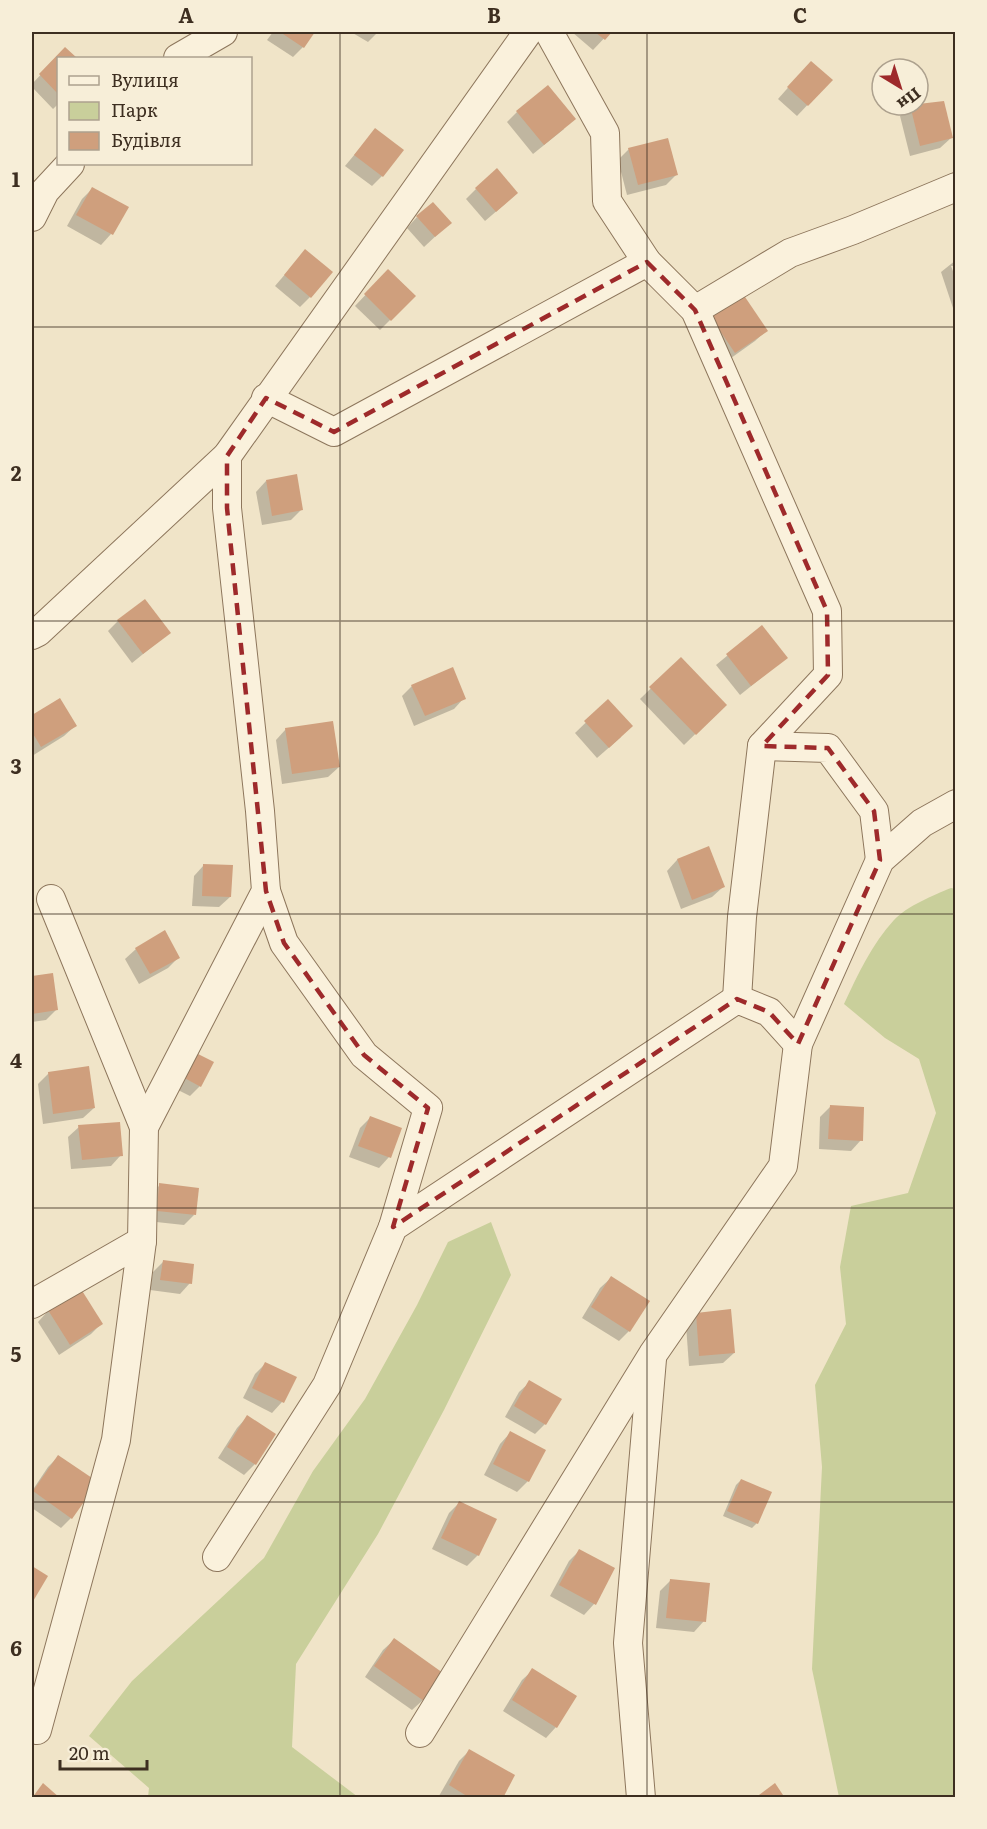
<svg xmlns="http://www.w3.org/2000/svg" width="987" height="1829" font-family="Literata,serif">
<rect width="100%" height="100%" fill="#f0e4c8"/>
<g fill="#c9cf9b">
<path d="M 951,888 L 956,889 L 955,1797 L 839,1797 L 812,1669 L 822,1467 L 815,1385 L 846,1324 L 840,1267 L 851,1206 L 908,1193 L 936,1113 L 919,1059 L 885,1038 L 844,1004 C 858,974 872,944 894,920 C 907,906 934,895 951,888 Z"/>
<path d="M 491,1222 L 511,1275 L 444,1410 L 378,1534 L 296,1664 L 292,1747 L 358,1797 L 148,1797 L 149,1788 L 89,1736 L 132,1681 L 264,1558 L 313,1471 L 365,1399 L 417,1305 L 448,1242 Z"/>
</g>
<g fill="#0003">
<path d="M 273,32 L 313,32 L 303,47 L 293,57 L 267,40 Z"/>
<path d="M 351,32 L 378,32 L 368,42 Z"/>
<path d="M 572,32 L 610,32 L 593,50 Z"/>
<path d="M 65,49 L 75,58 L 58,58 L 58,104 L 53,109 L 32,87 L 32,84 Z"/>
<path d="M 801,73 L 831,80 L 797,116 L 778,99 Z"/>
<path d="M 910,105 L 951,138 L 940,148 L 910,156 L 900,116 Z"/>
<path d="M 517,112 L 564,129 L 533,154 L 507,122 Z"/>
<path d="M 375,130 L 382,176 L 372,186 L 345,166 Z"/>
<path d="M 629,149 L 676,175 L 666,185 L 627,195 L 618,160 Z"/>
<path d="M 92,189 L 111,234 L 101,245 L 67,226 L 82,199 Z"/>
<path d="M 476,189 L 506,203 L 485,221 L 466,199 Z"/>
<path d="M 417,217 L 439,233 L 424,247 L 407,228 Z"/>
<path d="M 305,251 L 310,297 L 300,307 L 275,286 Z"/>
<path d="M 956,260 L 956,269 L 955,266 L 951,266 L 956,279 L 956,310 L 954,311 L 941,272 Z"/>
<path d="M 388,271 L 414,296 L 380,330 L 355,306 Z"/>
<path d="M 711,318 L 766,331 L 755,341 L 724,363 Z"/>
<path d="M 266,481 L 302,509 L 291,520 L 262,525 L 256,492 Z"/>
<path d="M 118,621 L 169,633 L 132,663 L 108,631 Z"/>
<path d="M 762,627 L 786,658 L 740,695 L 716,665 Z"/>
<path d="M 681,659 L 725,705 L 684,745 L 640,699 Z"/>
<path d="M 412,686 L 464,698 L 454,709 L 414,726 L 402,696 Z"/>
<path d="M 60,700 L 75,726 L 64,736 L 32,756 L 32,717 Z"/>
<path d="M 608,701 L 621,737 L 597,758 L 575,733 Z"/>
<path d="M 286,729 L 339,767 L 328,777 L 282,784 L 276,740 Z"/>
<path d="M 708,848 L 723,887 L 712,897 L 681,909 L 667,871 L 677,860 Z"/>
<path d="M 204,865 L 230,897 L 219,907 L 192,906 L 194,876 Z"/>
<path d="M 136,949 L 178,958 L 168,968 L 139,984 L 125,959 Z"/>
<path d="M 51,974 L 56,1010 L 46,1020 L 32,1022 L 32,977 Z"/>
<path d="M 182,1063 L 200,1086 L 190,1096 L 170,1086 Z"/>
<path d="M 49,1073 L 94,1108 L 83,1118 L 43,1124 L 38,1084 Z"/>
<path d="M 830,1107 L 861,1140 L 851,1151 L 819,1149 L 820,1117 Z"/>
<path d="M 370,1118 L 389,1157 L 379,1168 L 349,1157 L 360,1128 Z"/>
<path d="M 79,1127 L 121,1155 L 111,1166 L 71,1169 L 68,1137 Z"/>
<path d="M 160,1185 L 194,1215 L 184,1225 L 147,1221 L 149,1196 Z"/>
<path d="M 163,1262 L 190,1283 L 180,1294 L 150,1290 L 153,1272 Z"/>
<path d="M 611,1278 L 629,1331 L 619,1341 L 582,1318 L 600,1288 Z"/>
<path d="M 81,1291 L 101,1324 L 91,1334 L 59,1355 L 38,1322 L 48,1311 Z"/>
<path d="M 696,1314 L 734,1353 L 723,1363 L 689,1366 L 686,1325 Z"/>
<path d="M 265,1364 L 282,1402 L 272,1413 L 243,1398 L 255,1374 Z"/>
<path d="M 530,1382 L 545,1424 L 535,1434 L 505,1417 L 519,1392 Z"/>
<path d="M 247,1417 L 255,1464 L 244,1475 L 218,1458 L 237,1428 Z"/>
<path d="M 510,1433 L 544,1450 L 528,1481 L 517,1492 L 484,1475 L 500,1444 Z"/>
<path d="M 58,1457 L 71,1518 L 61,1528 L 32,1508 L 32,1491 L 48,1467 Z"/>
<path d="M 741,1480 L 757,1523 L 752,1528 L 723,1516 L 736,1485 Z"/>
<path d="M 459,1503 L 478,1555 L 467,1566 L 432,1549 L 449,1513 Z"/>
<path d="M 579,1551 L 613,1569 L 594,1604 L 584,1615 L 550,1596 L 569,1561 Z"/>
<path d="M 670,1581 L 704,1621 L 694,1632 L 656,1628 L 660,1591 Z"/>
<path d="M 394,1640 L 423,1700 L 412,1710 L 365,1677 L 383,1650 Z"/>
<path d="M 533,1670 L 556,1727 L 546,1738 L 503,1711 L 522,1680 Z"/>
<path d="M 469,1751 L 501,1798 L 439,1796 L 459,1761 Z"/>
</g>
<g fill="#cf9f7d">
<path d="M 280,32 L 315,32 L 304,48 Z"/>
<path d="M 595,32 L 612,32 L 605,40 Z"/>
<path d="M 65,47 L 77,58 L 58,58 L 58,94 L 39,74 Z"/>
<path d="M 811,61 L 833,80 L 808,106 L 787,87 Z"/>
<path d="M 548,85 L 576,119 L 544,145 L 516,111 Z"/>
<path d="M 944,101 L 953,138 L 920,146 L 910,105 Z"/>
<path d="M 375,128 L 404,150 L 383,177 L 354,155 Z"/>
<path d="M 668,138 L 678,175 L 638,185 L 628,148 Z"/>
<path d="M 497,168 L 518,193 L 496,212 L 475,188 Z"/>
<path d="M 92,187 L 129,207 L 113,235 L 76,215 Z"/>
<path d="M 433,202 L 452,223 L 435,237 L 416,216 Z"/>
<path d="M 305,249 L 333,272 L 311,298 L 284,275 Z"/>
<path d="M 388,269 L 416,296 L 391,321 L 364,294 Z"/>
<path d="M 743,294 L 768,331 L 735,353 L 710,316 Z"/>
<path d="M 297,474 L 303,510 L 272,516 L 266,480 Z"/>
<path d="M 145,599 L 171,633 L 143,654 L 117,620 Z"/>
<path d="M 762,625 L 788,658 L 751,686 L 726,654 Z"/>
<path d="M 681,657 L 727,705 L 696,735 L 649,687 Z"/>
<path d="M 453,667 L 466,699 L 425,716 L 411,685 Z"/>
<path d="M 60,698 L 77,726 L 41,747 L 32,732 L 32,715 Z"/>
<path d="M 608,699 L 633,726 L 609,748 L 584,721 Z"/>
<path d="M 333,721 L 340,767 L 292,774 L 285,728 Z"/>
<path d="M 709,846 L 725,887 L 692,900 L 677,859 Z"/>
<path d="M 203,864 L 233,865 L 231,897 L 202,896 Z"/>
<path d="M 165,930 L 180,958 L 150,974 L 135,948 Z"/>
<path d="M 53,973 L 58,1010 L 32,1014 L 32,976 Z"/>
<path d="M 192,1051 L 214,1062 L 201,1087 L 179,1075 Z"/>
<path d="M 89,1066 L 95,1108 L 53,1114 L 48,1072 Z"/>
<path d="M 830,1105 L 864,1107 L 863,1141 L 828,1139 Z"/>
<path d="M 370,1116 L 402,1128 L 391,1158 L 358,1146 Z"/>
<path d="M 120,1122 L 123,1156 L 82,1160 L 78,1125 Z"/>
<path d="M 159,1183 L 199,1188 L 196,1215 L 157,1211 Z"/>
<path d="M 163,1260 L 194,1264 L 192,1284 L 160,1280 Z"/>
<path d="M 611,1276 L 650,1301 L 630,1332 L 591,1307 Z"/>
<path d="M 81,1289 L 103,1324 L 70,1345 L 48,1310 Z"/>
<path d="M 731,1309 L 735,1353 L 699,1356 L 696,1313 Z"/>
<path d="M 265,1362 L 297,1377 L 284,1403 L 252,1388 Z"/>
<path d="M 529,1380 L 562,1399 L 546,1425 L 514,1406 Z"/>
<path d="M 247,1415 L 276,1434 L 256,1465 L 227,1447 Z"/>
<path d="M 510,1431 L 546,1450 L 529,1482 L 493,1464 Z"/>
<path d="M 58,1455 L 98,1482 L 72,1519 L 33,1491 Z"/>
<path d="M 741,1479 L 772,1492 L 758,1524 L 727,1511 Z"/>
<path d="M 459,1501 L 497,1519 L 479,1556 L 441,1538 Z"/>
<path d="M 579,1549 L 615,1568 L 596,1605 L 559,1585 Z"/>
<path d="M 32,1566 L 48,1576 L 32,1603 Z"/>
<path d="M 670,1579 L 710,1583 L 706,1622 L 666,1618 Z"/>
<path d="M 394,1638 L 443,1673 L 424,1701 L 374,1666 Z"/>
<path d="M 532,1668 L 577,1696 L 557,1728 L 512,1700 Z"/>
<path d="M 469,1749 L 515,1775 L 503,1798 L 470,1798 L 449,1785 Z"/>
<path d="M 43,1783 L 60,1798 L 32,1798 Z"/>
<path d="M 775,1783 L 785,1798 L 755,1798 Z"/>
</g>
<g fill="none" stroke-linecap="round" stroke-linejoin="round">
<defs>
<g id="minor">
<path d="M 549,32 L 605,133 L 607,201 L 647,262 L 695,310 L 827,611 L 828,675 L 762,746 L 742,917 L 737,999"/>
<path d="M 178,58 L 223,32"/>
<path d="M 32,217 L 45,191 L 70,164"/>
<path d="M 695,310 L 790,253 L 853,230 L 956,187"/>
<path d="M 266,398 L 334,432 L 647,262"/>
<path d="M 32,635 L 38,632 L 227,456 L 528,32"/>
<path d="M 762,746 L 828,748 L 874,811 L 880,860"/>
<path d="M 266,891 L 284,943 L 364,1055 L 428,1108 L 393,1227"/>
<path d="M 51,899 L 144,1127"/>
<path d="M 32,1304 L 142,1241"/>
<path d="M 217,1557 L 327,1385 L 393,1227 L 737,999 L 769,1012 L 798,1044"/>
<path d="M 37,1730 L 116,1440 L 142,1241 L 144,1127 L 266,891 L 260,811 L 227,508 L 227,456"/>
<path d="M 420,1733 L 653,1354 L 783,1166 L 798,1044 L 880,860 L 922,823 L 956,804"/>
<path d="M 641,1798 L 628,1643 L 652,1359"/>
</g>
</defs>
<use href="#minor" stroke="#8d765c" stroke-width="30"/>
<use href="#minor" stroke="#faf1dc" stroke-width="28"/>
</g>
<path fill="none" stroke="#9e2a2b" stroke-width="4.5" stroke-dasharray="12 8" stroke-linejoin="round" d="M 647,262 L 695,310 L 827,611 L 828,675 L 762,746 L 828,748 L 874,811 L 880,860 L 798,1044 L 769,1012 L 737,999 L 393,1227 L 428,1108 L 364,1055 L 284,943 L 266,891 L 227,508 L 227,456 L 266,398 L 334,432 Z"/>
<path fill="none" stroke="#3d2e20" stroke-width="1.5" stroke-opacity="0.55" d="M 340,32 L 340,1798M 647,32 L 647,1798M 32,327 L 956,327M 32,621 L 956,621M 32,914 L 956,914M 32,1208 L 956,1208M 32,1502 L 956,1502"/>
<rect width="987" height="1829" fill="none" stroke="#f7eed8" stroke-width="66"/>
<rect x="57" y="57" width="195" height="108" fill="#f7eed8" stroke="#ada18e" stroke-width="1.5"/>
<rect x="69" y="76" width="30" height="9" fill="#faf1dc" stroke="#ada18e" stroke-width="1.5"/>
<text x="111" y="87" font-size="18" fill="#3d2e20">Вулиця</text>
<rect x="69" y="102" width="30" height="18" fill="#c9cf9b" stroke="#ada18e" stroke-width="1.5"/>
<text x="111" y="117" font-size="18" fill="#3d2e20">Парк</text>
<rect x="69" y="132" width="30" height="18" fill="#cf9f7d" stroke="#ada18e" stroke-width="1.5"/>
<text x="111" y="147" font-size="18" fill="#3d2e20">Будівля</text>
<g transform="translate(900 87) rotate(142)"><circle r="28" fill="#f7eed8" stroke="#ada18e" stroke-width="1.5"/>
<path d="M0-4.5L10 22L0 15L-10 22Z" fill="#9e2a2b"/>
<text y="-9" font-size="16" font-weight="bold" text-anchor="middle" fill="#3d2e20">Пн</text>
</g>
<path d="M60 1760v9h87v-9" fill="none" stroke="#3d2e20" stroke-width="3"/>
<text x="69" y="1760" font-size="18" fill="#3d2e20" stroke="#f7eed8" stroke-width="4.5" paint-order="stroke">20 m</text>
<rect x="33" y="33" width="921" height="1763" fill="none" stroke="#3d2e20" stroke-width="2"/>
<g font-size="20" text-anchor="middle" font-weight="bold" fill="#3d2e20">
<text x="186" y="23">A</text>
<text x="494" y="23">B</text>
<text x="800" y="23">C</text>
<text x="16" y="187">1</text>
<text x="16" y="481">2</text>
<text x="16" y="774">3</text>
<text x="16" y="1068">4</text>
<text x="16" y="1362">5</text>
<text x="16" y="1656">6</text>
</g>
</svg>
